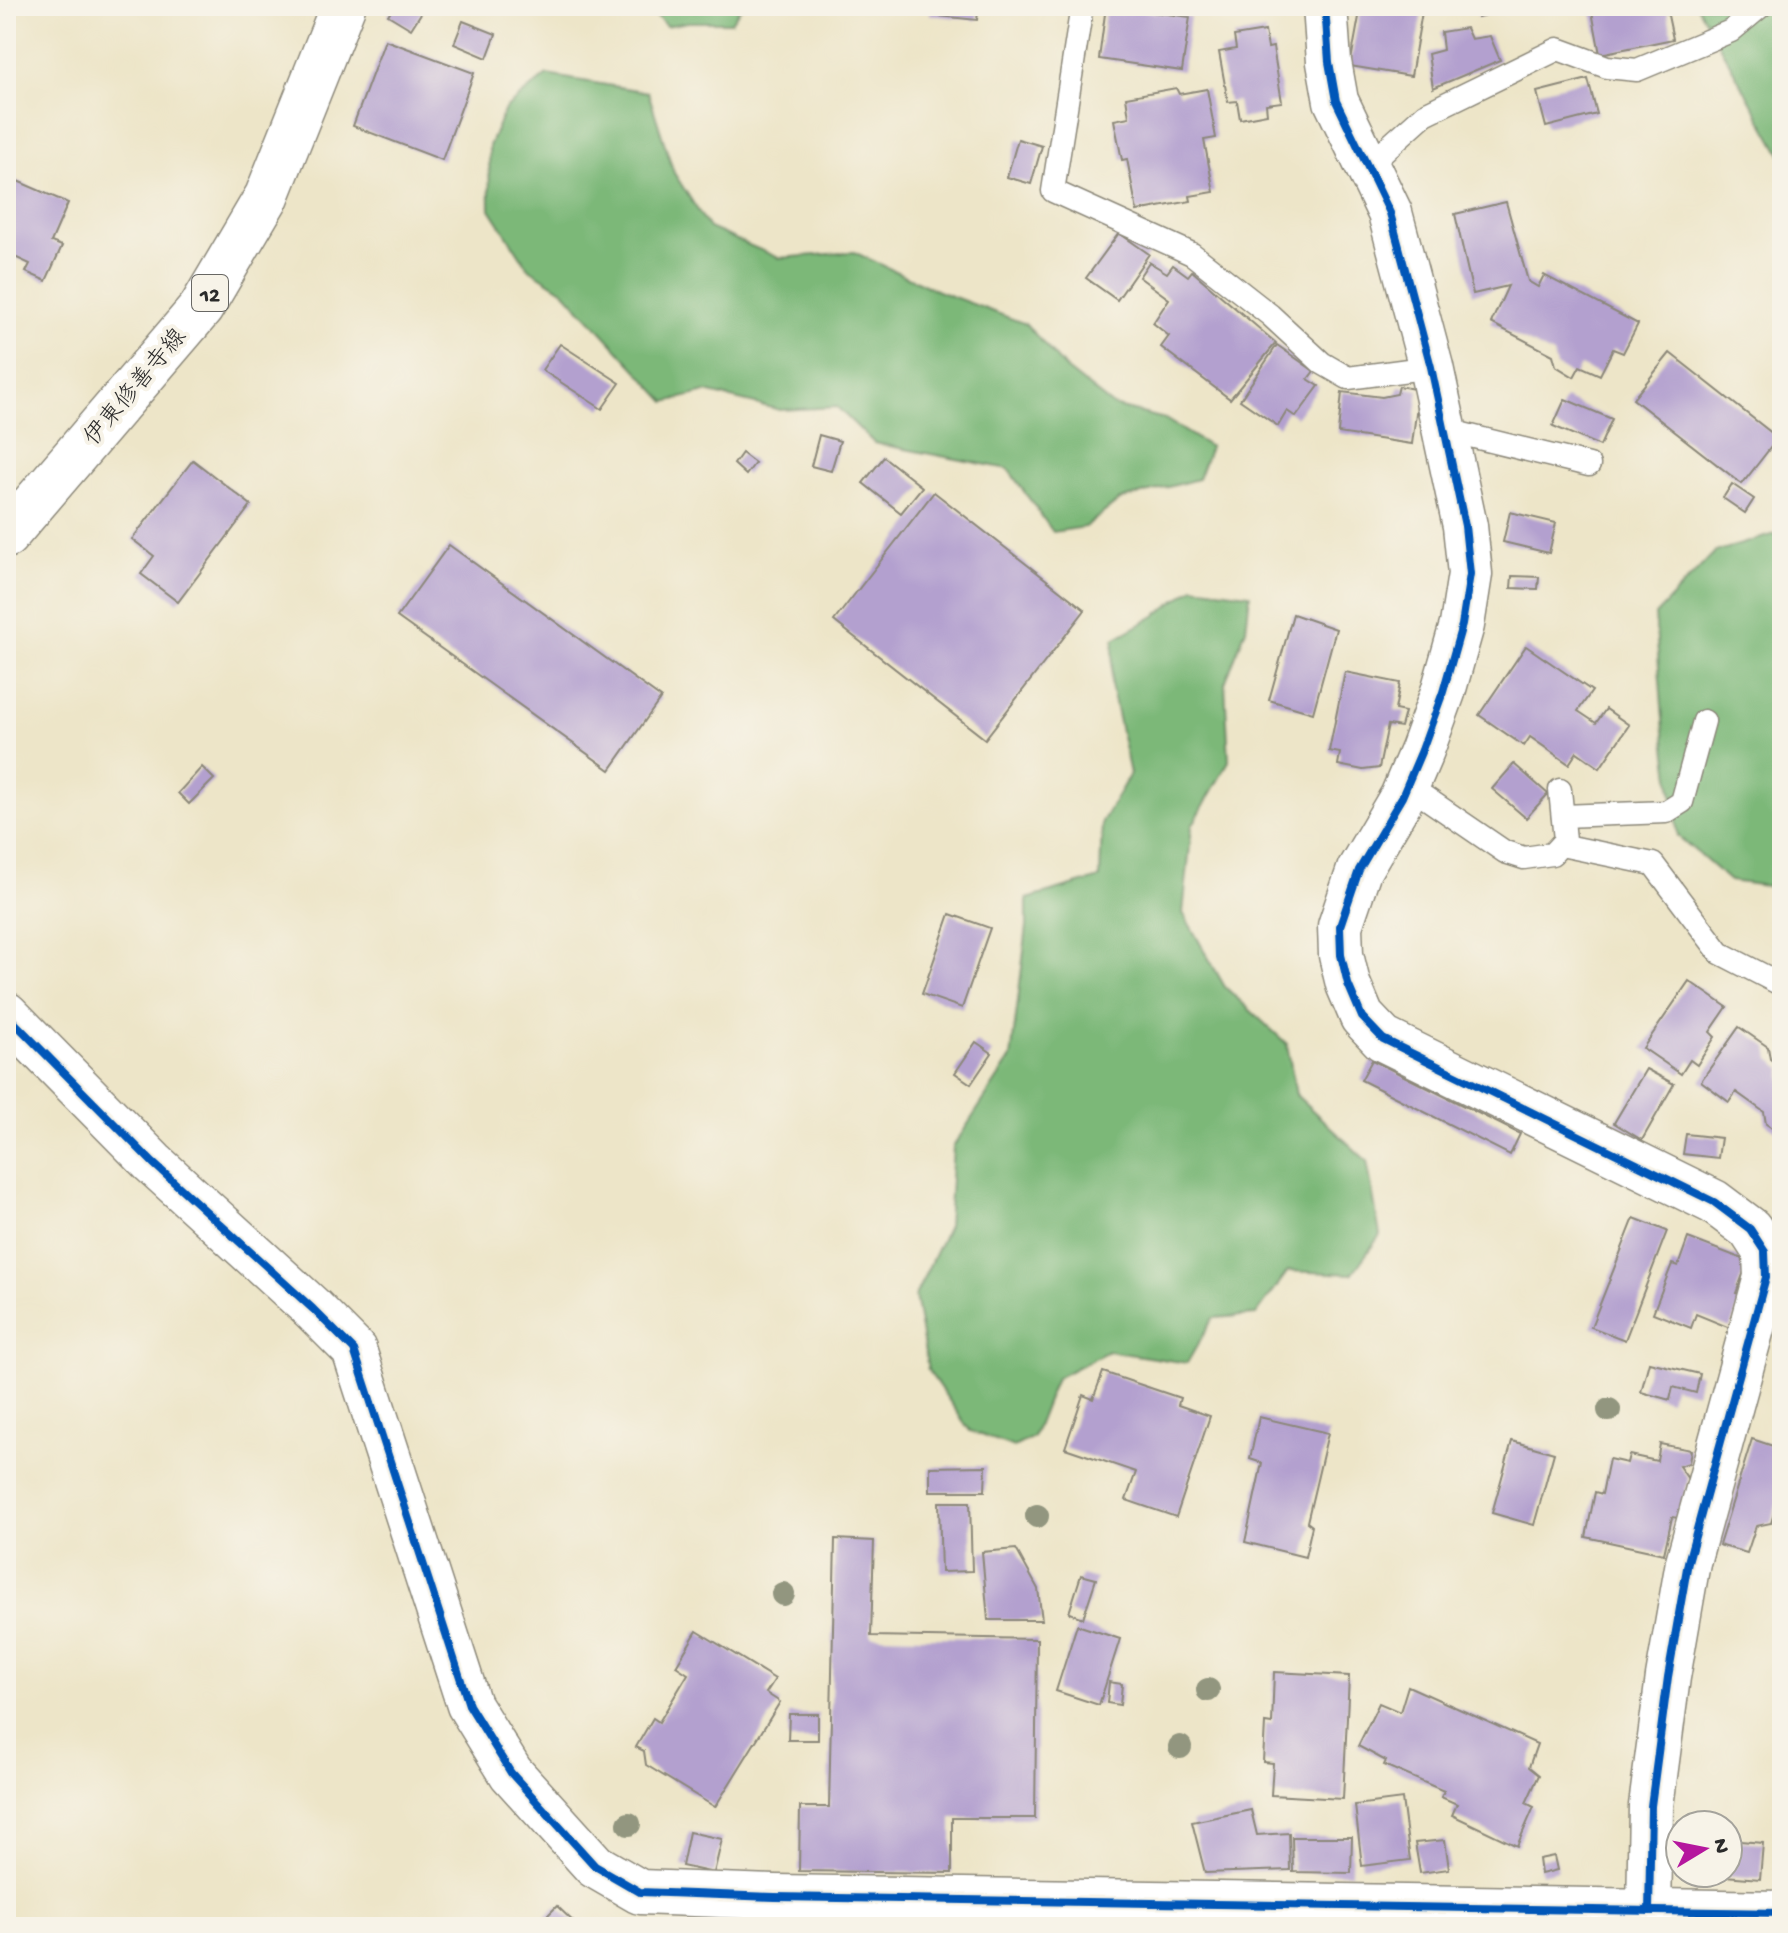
<svg xmlns="http://www.w3.org/2000/svg" width="1788" height="1933" font-family="'Gochi Hand','Klee One',sans-serif">
<rect width="100%" height="100%" fill="#f7f3e8"/>
<filter id="ink" filterUnits="userSpaceOnUse"><feTurbulence type="fractalNoise" baseFrequency=".0125" numOctaves="2"/><feDisplacementMap in="SourceGraphic" scale="16" xChannelSelector="R" yChannelSelector="G"/><feConvolveMatrix kernelMatrix="1 2 1 2 8 2 1 2 1" color-interpolation-filters="sRGB"/></filter>
<filter id="wash" filterUnits="userSpaceOnUse"><feTurbulence type="fractalNoise" baseFrequency=".006" numOctaves="4" result="noise"/><feDisplacementMap in="SourceGraphic" scale="32" xChannelSelector="R" yChannelSelector="G"/><feGaussianBlur stdDeviation="1.8" result="paint"/><feColorMatrix in="noise" values="0 0 0 0 0 0 0 0 0 0 0 0 0 0 0 0 0 1.4 0 .05"/><feComposite in="paint" operator="in"/></filter>
<g filter="url(#wash)">
<rect width="100%" height="100%" fill="#ede5c8"/>
<g fill="#7bb878" stroke="#537252" stroke-width="2">
<path d="M 646,6 L 742,6 L 731,22 L 688,22 L 666,26 Z"/>
<path d="M 1697,6 L 1782,6 L 1782,156 Z"/>
<path d="M 547,75 L 648,92 L 674,173 L 709,228 L 779,258 L 854,252 L 938,291 L 1026,324 L 1066,369 L 1113,406 L 1165,419 L 1210,447 L 1198,479 L 1120,500 L 1085,527 L 1053,532 L 1008,469 L 874,443 L 837,407 L 780,410 L 706,392 L 666,402 L 564,291 L 528,268 L 490,209 L 489,146 L 505,109 Z"/>
<path d="M 1782,532 L 1782,888 L 1730,881 L 1678,836 L 1664,732 L 1655,615 L 1715,552 Z"/>
<path d="M 1194,587 L 1250,594 L 1246,629 L 1225,683 L 1229,761 L 1192,826 L 1183,913 L 1225,987 L 1287,1044 L 1296,1095 L 1367,1161 L 1380,1235 L 1352,1274 L 1288,1271 L 1256,1315 L 1213,1318 L 1187,1363 L 1108,1351 L 1056,1378 L 1033,1437 L 1014,1447 L 970,1431 L 928,1370 L 915,1296 L 948,1226 L 953,1147 L 1011,1058 L 1027,926 L 1027,899 L 1100,878 L 1102,822 L 1130,774 L 1111,685 L 1114,639 L 1155,616 Z"/>
</g>
<g id="blocks">
<g fill="#b3a0cf">
<path d="M 394,6 L 416,6 L 423,10 L 411,29 L 388,15 Z"/>
<path d="M 931,6 L 979,6 L 977,20 L 930,15 Z"/>
<path d="M 1106,6 L 1190,17 L 1182,71 L 1099,59 Z"/>
<path d="M 1361,6 L 1423,6 L 1411,76 L 1350,66 Z"/>
<path d="M 1475,6 L 1516,6 L 1516,7 L 1478,17 Z"/>
<path d="M 1591,6 L 1666,6 L 1673,39 L 1600,54 Z"/>
<path d="M 463,21 L 496,34 L 487,58 L 454,44 Z"/>
<path d="M 1466,28 L 1471,39 L 1490,36 L 1500,60 L 1433,88 L 1428,54 L 1443,50 L 1441,32 Z"/>
<path d="M 1265,31 L 1268,48 L 1273,47 L 1282,102 L 1266,104 L 1267,114 L 1240,119 L 1237,101 L 1228,102 L 1219,52 L 1236,49 L 1234,36 Z"/>
<path d="M 385,40 L 474,73 L 442,160 L 353,126 Z"/>
<path d="M 1588,79 L 1597,114 L 1546,127 L 1537,92 Z"/>
<path d="M 1176,88 L 1179,94 L 1207,89 L 1216,138 L 1204,140 L 1214,192 L 1190,196 L 1191,201 L 1137,211 L 1127,159 L 1122,160 L 1114,120 L 1129,117 L 1126,97 Z"/>
<path d="M 1018,139 L 1042,146 L 1031,184 L 1007,177 Z"/>
<path d="M 6,176 L 68,203 L 51,242 L 62,246 L 46,281 L 26,272 L 30,264 L 15,257 L 11,266 L 6,264 Z"/>
<path d="M 1506,202 L 1528,281 L 1538,287 L 1544,275 L 1638,324 L 1623,353 L 1613,349 L 1600,375 L 1580,366 L 1574,377 L 1556,366 L 1553,355 L 1491,323 L 1508,286 L 1473,294 L 1455,214 Z"/>
<path d="M 1119,233 L 1149,254 L 1117,300 L 1086,278 Z"/>
<path d="M 1149,262 L 1167,273 L 1173,265 L 1188,276 L 1192,271 L 1276,343 L 1230,399 L 1161,347 L 1169,336 L 1153,323 L 1169,299 L 1139,277 Z"/>
<path d="M 560,344 L 620,383 L 602,409 L 542,370 Z"/>
<path d="M 1277,345 L 1314,371 L 1308,379 L 1319,386 L 1296,417 L 1287,411 L 1278,426 L 1240,400 Z"/>
<path d="M 1670,353 L 1778,438 L 1742,484 L 1633,399 Z"/>
<path d="M 1399,386 L 1419,390 L 1412,444 L 1338,433 L 1342,392 L 1382,397 L 1397,394 Z"/>
<path d="M 1565,399 L 1612,419 L 1600,446 L 1553,426 Z"/>
<path d="M 819,435 L 840,441 L 831,471 L 811,466 Z"/>
<path d="M 742,453 L 755,463 L 746,475 L 734,464 Z"/>
<path d="M 884,457 L 922,487 L 901,513 L 863,483 Z"/>
<path d="M 193,460 L 251,505 L 178,602 L 141,574 L 154,556 L 132,539 Z"/>
<path d="M 1732,484 L 1754,499 L 1745,513 L 1723,498 Z"/>
<path d="M 934,492 L 1085,610 L 985,739 L 834,621 Z"/>
<path d="M 1510,512 L 1556,523 L 1549,553 L 1503,542 Z"/>
<path d="M 449,545 L 661,698 L 610,770 L 397,617 Z"/>
<path d="M 1512,576 L 1539,577 L 1538,589 L 1511,588 Z"/>
<path d="M 1293,614 L 1336,629 L 1313,713 L 1269,700 Z"/>
<path d="M 1526,646 L 1592,691 L 1578,711 L 1596,723 L 1606,709 L 1629,725 L 1600,768 L 1577,752 L 1569,764 L 1530,737 L 1524,746 L 1479,715 Z"/>
<path d="M 1345,672 L 1400,683 L 1395,710 L 1405,712 L 1401,727 L 1388,725 L 1379,768 L 1363,770 L 1338,765 L 1340,753 L 1329,751 Z"/>
<path d="M 1514,764 L 1548,794 L 1526,818 L 1492,789 Z"/>
<path d="M 202,767 L 214,779 L 189,804 L 178,793 Z"/>
<path d="M 950,914 L 990,928 L 962,1008 L 922,994 Z"/>
<path d="M 1689,981 L 1727,1007 L 1710,1032 L 1715,1037 L 1697,1065 L 1690,1060 L 1681,1074 L 1643,1048 Z"/>
<path d="M 1739,1027 L 1768,1047 L 1770,1059 L 1782,1068 L 1782,1135 L 1766,1124 L 1764,1112 L 1736,1092 L 1729,1102 L 1701,1081 Z"/>
<path d="M 976,1042 L 992,1053 L 971,1084 L 955,1073 Z"/>
<path d="M 1372,1060 L 1520,1134 L 1510,1155 L 1361,1080 Z"/>
<path d="M 1646,1069 L 1674,1084 L 1642,1140 L 1614,1123 Z"/>
<path d="M 1686,1134 L 1721,1138 L 1718,1158 L 1683,1154 Z"/>
<path d="M 1634,1218 L 1667,1231 L 1625,1340 L 1591,1327 Z"/>
<path d="M 1688,1238 L 1748,1261 L 1736,1293 L 1743,1295 L 1730,1328 L 1696,1314 L 1691,1328 L 1653,1313 L 1672,1264 L 1678,1266 Z"/>
<path d="M 1649,1362 L 1700,1374 L 1696,1393 L 1673,1387 L 1670,1400 L 1641,1392 Z"/>
<path d="M 1103,1372 L 1180,1398 L 1178,1405 L 1210,1416 L 1176,1517 L 1126,1500 L 1136,1472 L 1065,1448 L 1083,1395 L 1093,1399 Z"/>
<path d="M 1259,1417 L 1328,1433 L 1307,1522 L 1312,1526 L 1305,1557 L 1245,1542 L 1262,1463 L 1250,1459 Z"/>
<path d="M 1752,1439 L 1782,1449 L 1782,1487 L 1771,1523 L 1756,1526 L 1747,1553 L 1719,1545 Z"/>
<path d="M 1512,1441 L 1554,1453 L 1534,1525 L 1492,1513 Z"/>
<path d="M 1660,1444 L 1691,1450 L 1689,1463 L 1679,1466 L 1688,1479 L 1679,1518 L 1672,1517 L 1664,1554 L 1586,1537 L 1595,1492 L 1602,1494 L 1609,1459 L 1627,1463 L 1629,1455 L 1657,1461 Z"/>
<path d="M 986,1466 L 985,1491 L 930,1491 L 930,1467 Z"/>
<path d="M 939,1502 L 970,1502 L 972,1571 L 941,1572 Z"/>
<path d="M 835,1539 L 874,1541 L 871,1636 L 1037,1639 L 1035,1818 L 952,1818 L 952,1873 L 799,1871 L 800,1807 L 829,1807 Z"/>
<path d="M 1016,1549 L 1038,1589 L 1042,1620 L 988,1620 L 982,1552 Z"/>
<path d="M 1081,1575 L 1096,1579 L 1083,1618 L 1069,1613 Z"/>
<path d="M 1077,1625 L 1120,1639 L 1099,1705 L 1056,1691 Z"/>
<path d="M 697,1631 L 775,1679 L 766,1693 L 780,1702 L 715,1807 L 646,1765 L 644,1751 L 636,1747 L 653,1718 L 659,1722 L 688,1674 L 676,1666 Z"/>
<path d="M 1274,1672 L 1349,1676 L 1343,1799 L 1271,1795 L 1273,1763 L 1263,1762 L 1265,1723 L 1272,1724 Z"/>
<path d="M 1109,1682 L 1122,1684 L 1120,1705 L 1107,1703 Z"/>
<path d="M 1408,1686 L 1537,1744 L 1529,1767 L 1539,1775 L 1526,1803 L 1534,1807 L 1517,1846 L 1452,1815 L 1457,1804 L 1441,1797 L 1444,1791 L 1384,1765 L 1386,1761 L 1358,1746 L 1379,1703 L 1400,1712 Z"/>
<path d="M 789,1714 L 818,1714 L 818,1740 L 788,1740 Z"/>
<path d="M 1402,1799 L 1410,1860 L 1362,1866 L 1355,1805 Z"/>
<path d="M 1251,1810 L 1257,1835 L 1289,1833 L 1290,1870 L 1205,1873 L 1192,1822 Z"/>
<path d="M 689,1832 L 722,1839 L 714,1873 L 682,1866 Z"/>
<path d="M 1292,1837 L 1352,1837 L 1351,1873 L 1293,1872 Z"/>
<path d="M 1445,1840 L 1449,1869 L 1420,1873 L 1415,1843 Z"/>
<path d="M 1728,1840 L 1763,1843 L 1760,1879 L 1713,1875 L 1713,1873 L 1728,1873 Z"/>
<path d="M 1554,1856 L 1557,1870 L 1541,1874 L 1539,1859 Z"/>
<path d="M 557,1906 L 579,1927 L 548,1927 L 542,1921 Z"/>
<rect x="875" y="1921" width="63" height="6"/>
<path d="M 730,1924 L 766,1924 L 773,1927 L 730,1927 Z"/>
</g>
</g>
</g>
<g filter="url(#ink)">
<use href="#blocks" fill-opacity="0" stroke="#8c887a" stroke-width="2"/>
<g fill="none" stroke-linecap="round" stroke-linejoin="round">
<defs>
<g id="lane">
<path d="M 1082,6 L 1053,191 L 1192,254 L 1270,315 L 1322,363 L 1348,378 L 1431,367"/>
<path d="M 1367,166 L 1425,114 L 1558,49 L 1607,67 L 1637,70 L 1731,31 L 1761,6"/>
<path d="M 1446,430 L 1589,465"/>
<path d="M 1407,785 L 1505,852 L 1524,858 L 1552,854 L 1565,840 L 1560,790"/>
<path d="M 1563,816 L 1666,812 L 1682,802 L 1704,721"/>
<path d="M 1561,845 L 1653,864 L 1720,953 L 1782,985"/>
</g>
<g id="street">
<path d="M 1325,6 L 1329,62 L 1336,101 L 1390,213 L 1431,367 L 1465,526 L 1470,574 L 1462,625 L 1443,692 L 1422,750 L 1402,797 L 1359,870 L 1340,926 L 1341,955 L 1348,984 L 1362,1017 L 1383,1039 L 1714,1202 L 1750,1229 L 1765,1252 L 1766,1277 L 1688,1562 L 1668,1677 L 1651,1806 L 1649,1911"/>
<path d="M 6,1014 L 153,1163 L 313,1309 L 354,1350 L 469,1705 L 511,1773 L 595,1866 L 640,1892 L 775,1897 L 1782,1913"/>
</g>
<path id="primary" d="M 6,536 L 201,308 L 267,196 L 343,6"/>
</defs>
<use href="#lane" stroke="#8c887a" stroke-width="25"/>
<use href="#street" stroke="#8c887a" stroke-width="47"/>
<use href="#primary" stroke="#8c887a" stroke-width="47"/>
<use href="#lane" stroke="#fff" stroke-width="22"/>
<use href="#street" stroke="#fff" stroke-width="44"/>
<use href="#primary" stroke="#fff" stroke-width="44"/>
<defs>
<g id="cycleway">
<path d="M 1325,6 L 1329,62 L 1336,101 L 1390,213 L 1431,367 L 1465,526 L 1470,574 L 1462,625 L 1443,692 L 1422,750 L 1402,797 L 1359,870 L 1340,926 L 1341,955 L 1348,984 L 1362,1017 L 1383,1039 L 1714,1202 L 1750,1229 L 1765,1252 L 1766,1277 L 1688,1562 L 1668,1677 L 1651,1806 L 1649,1911"/>
<path d="M 6,1014 L 153,1163 L 313,1309 L 354,1350 L 469,1705 L 511,1773 L 595,1866 L 640,1892 L 775,1897 L 1782,1913"/>
</g>
</defs>
<use href="#cycleway" stroke="#f7f3e8" stroke-width="13"/>
<use href="#cycleway" stroke="#0057b8" stroke-width="8"/>
</g>
<g fill="#92967f">
<circle cx="1609" cy="1410" r="12"/>
<circle cx="1037" cy="1516" r="12"/>
<circle cx="783" cy="1594" r="12"/>
<circle cx="1208" cy="1690" r="12"/>
<circle cx="1180" cy="1747" r="12"/>
<circle cx="629" cy="1824" r="12"/>
</g>
</g>
<g text-anchor="middle" stroke-width="8" stroke-linejoin="round" paint-order="stroke">
<rect fill="#f7f3e8" stroke="#686764" stroke-width="2" x="192" y="275" width="36" height="36" rx="6"/>
<g font-size="22" font-weight="bold" fill="#2b2b2b">
<text x="210" y="301">12</text>
</g>
<g font-size="24" fill="#2b2b2b" stroke="#f7f3e8">
<text transform="translate(134 386) rotate(-50)" y="8">伊東修善寺線</text>
</g>
</g>
<rect width="1788" height="1933" fill="none" stroke="#f7f3e8" stroke-width="32"/>
<g transform="translate(1704 1849) rotate(80)"><circle r="38" fill="#f7f3e8" stroke="#a5a39c" stroke-width="2"/>
<path d="M0-6L14 30L0 20L-14 30Z" fill="#b5179e"/>
<text y="-12" font-size="22" font-weight="bold" text-anchor="middle" fill="#2b2b2b">N</text>
</g>
</svg>
